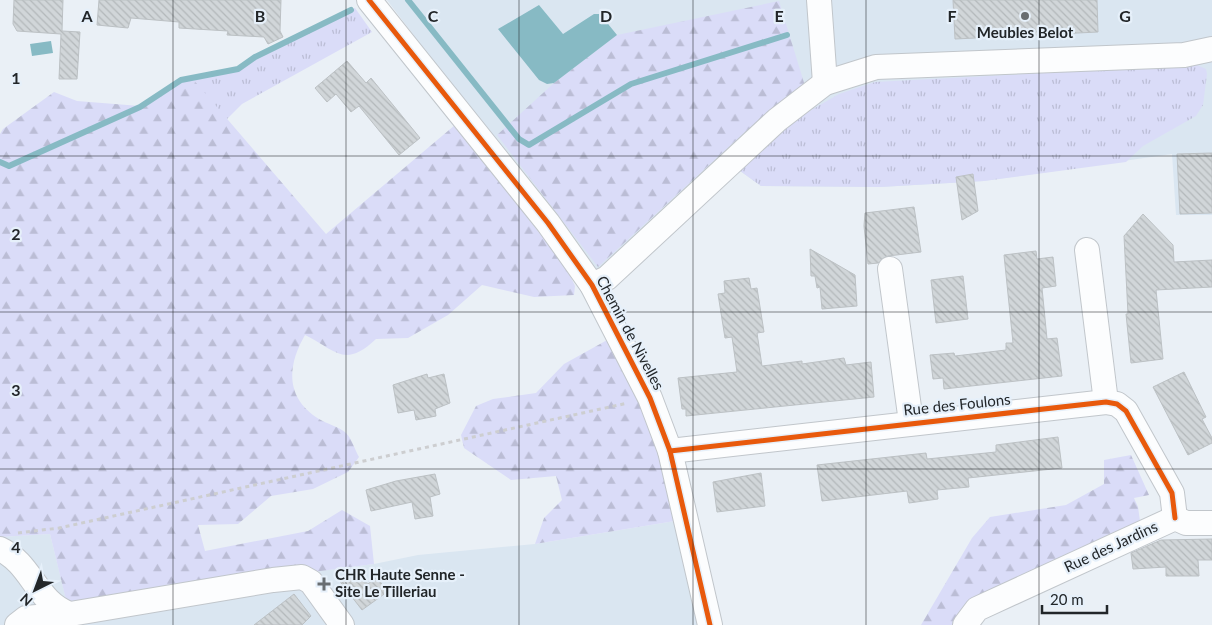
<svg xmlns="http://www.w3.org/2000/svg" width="1212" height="625" font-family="Lato,sans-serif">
<defs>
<pattern id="grass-tufts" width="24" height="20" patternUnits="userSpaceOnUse" patternTransform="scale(1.25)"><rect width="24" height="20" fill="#dadcf8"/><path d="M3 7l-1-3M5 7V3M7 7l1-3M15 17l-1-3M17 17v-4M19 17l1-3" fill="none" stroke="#bbbdd5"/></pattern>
<pattern id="forest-firs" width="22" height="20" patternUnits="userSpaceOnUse" patternTransform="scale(1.25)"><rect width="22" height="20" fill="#dadcf8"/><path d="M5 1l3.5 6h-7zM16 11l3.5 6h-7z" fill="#bbbdd5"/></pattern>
<pattern id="building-back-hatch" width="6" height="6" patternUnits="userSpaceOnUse" patternTransform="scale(1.25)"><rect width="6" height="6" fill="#d1d6d9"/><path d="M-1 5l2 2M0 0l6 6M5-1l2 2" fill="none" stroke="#b3b8ba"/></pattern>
</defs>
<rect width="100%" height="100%" fill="#eaf0f6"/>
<g fill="#dae6f1">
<path d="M 387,0 L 1212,0 L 1212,215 L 1176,215 L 1172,154 L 984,181 L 880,187 L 761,186 L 736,168 L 607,290 Z"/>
<path d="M 675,521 L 718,625 L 0,625 L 0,537 L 50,534 L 67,603 L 374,564 L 418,555 L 535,544 Z"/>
</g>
<g fill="url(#grass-tufts)">
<path d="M 355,8 L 372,32 L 242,104 L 226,120 L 194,82 L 192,78 L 238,69 L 255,57 Z"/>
<path d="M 1197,65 L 1206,69 L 1207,74 L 1203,105 L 1196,116 L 1143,146 L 1126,162 L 984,181 L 880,187 L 761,186 L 736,168 L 806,113 L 839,94 L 875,82 Z"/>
</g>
<g fill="url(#forest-firs)">
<path d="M 779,1 L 805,86 L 745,132 L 598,267 L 497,135 L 554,83 L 617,35 Z"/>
<path d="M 192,78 L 326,234 L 455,125 L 566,267 L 575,286 L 574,295 L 534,297 L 482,285 L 448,315 L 408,338 L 376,339 C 344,369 336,350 305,335 C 287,366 285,398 319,419 C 327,424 340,427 346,433 C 352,439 355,450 359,457 L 348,472 L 313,489 L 271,496 L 238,524 L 198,525 L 205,551 L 308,531 L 342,510 L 370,526 L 374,564 L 67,604 L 50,534 L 0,537 L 0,134 L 3,129 L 54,92 L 77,101 L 140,106 L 178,82 Z"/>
<path d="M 609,339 L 644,408 L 661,457 L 675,521 L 535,544 L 544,518 L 562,500 L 556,476 L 511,480 L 464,448 L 461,435 L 476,406 L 493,399 L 536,393 L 564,364 Z"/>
<path d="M 1131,455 L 1149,495 L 1134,498 L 1138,507 L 1140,521 L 956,625 L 921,625 L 972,538 L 990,517 L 1066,505 L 1104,484 L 1104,460 Z"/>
</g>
<g fill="#87bac4">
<path d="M 539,5 L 563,34 L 594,14 L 600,14 L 617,35 L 554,83 L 547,84 L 539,80 L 498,29 Z"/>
<path d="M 51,41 L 53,53 L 32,56 L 30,44 Z"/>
</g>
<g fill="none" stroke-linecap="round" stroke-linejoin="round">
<g stroke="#87bac4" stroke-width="6">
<path d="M 408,0 L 519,139 L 529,145 L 631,84 L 787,35"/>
<path d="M 0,162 L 9,166 L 140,107 L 181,80 L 238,69 L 255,57 L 351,10"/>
</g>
</g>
<g fill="url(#building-back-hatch)" stroke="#bcc1c4">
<path d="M 14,0 L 63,0 L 62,31 L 80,32 L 77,79 L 59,79 L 61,34 L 17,31 L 13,24 Z"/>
<path d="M 99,0 L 281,0 L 280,31 L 283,37 L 268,44 L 264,37 L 227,35 L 228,31 L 179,28 L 179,22 L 131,18 L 128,28 L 97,25 Z"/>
<path d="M 953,0 L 1097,0 L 1098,32 L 955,39 Z"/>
<path d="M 347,61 L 366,83 L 371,78 L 420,138 L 399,155 L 359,106 L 351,112 L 336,94 L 327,102 L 315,88 Z"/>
<path d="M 1212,153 L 1212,213 L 1180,214 L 1177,154 Z"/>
<path d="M 973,174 L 978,211 L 962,220 L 956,177 Z"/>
<path d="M 914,207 L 921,252 L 888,256 L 878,263 L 868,264 L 864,226 L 865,213 Z"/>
<path d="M 1143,214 L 1173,245 L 1174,262 L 1212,260 L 1212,287 L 1156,290 L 1163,359 L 1131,363 L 1126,314 L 1128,314 L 1124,236 Z"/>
<path d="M 810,249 L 855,275 L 857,306 L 822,309 L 820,287 L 817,288 L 815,276 L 811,276 Z"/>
<path d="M 1036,251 L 1037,259 L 1053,257 L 1056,286 L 1042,288 L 1047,339 L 1057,338 L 1062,376 L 944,389 L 943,378 L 933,379 L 930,355 L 954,353 L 955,356 L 1006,350 L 1006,343 L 1013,343 L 1004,255 Z"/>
<path d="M 963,276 L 968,319 L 936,323 L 931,280 Z"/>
<path d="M 749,278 L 751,289 L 757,288 L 764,332 L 757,333 L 762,366 L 802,361 L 802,364 L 844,358 L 846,365 L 871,362 L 874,397 L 686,416 L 686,409 L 682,409 L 678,378 L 737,372 L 732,337 L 725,338 L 718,294 L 725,293 L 724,281 Z"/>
<path d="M 1184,372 L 1206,417 L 1202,419 L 1212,438 L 1212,443 L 1188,455 L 1153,387 Z"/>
<path d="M 427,374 L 428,378 L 444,374 L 450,403 L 435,409 L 436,416 L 416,420 L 414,410 L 398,413 L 393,385 Z"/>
<path d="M 1058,437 L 1062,468 L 968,478 L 969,487 L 937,490 L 938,499 L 909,503 L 907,491 L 822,501 L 817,465 L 926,453 L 927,459 L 996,452 L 996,445 Z"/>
<path d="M 761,473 L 765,506 L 717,512 L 713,482 Z"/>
<path d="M 435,474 L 440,494 L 430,497 L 433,516 L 415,519 L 412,502 L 371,511 L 366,490 L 396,481 Z"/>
<path d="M 1212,539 L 1212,560 L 1198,560 L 1199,576 L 1166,576 L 1166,567 L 1133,569 L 1131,553 L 1161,540 Z"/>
<path d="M 360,575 L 368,584 L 377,577 L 387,592 L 362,610 L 338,579 Z"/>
<path d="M 294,594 L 311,616 L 302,625 L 254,625 Z"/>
</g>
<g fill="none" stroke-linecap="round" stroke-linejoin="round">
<defs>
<g id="minor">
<path d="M 369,0 L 548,223 L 592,285 L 650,398 L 670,451 L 710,625"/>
<path d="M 819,0 L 825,83"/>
<path d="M 1087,250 L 1106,402"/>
<path d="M 890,269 L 911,422"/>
<path d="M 592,285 L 607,278 L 777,120 L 825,83 L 876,67 L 1184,55 L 1212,49"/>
<path d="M 670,451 L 1106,402 L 1117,404 L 1126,411 L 1172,493 L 1175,518"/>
<path d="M 0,549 C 32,564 36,602 70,614 L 273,580 L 302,577 L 311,582 L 342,625"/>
<path d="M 17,625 L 26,618 L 70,614"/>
<path d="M 965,625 L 977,609 L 1175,518 L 1186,523 L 1212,523"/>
</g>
</defs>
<use href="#minor" stroke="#c1c6cb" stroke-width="26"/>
<path stroke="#cdced0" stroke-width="3" stroke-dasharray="4 4" stroke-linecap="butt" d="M 18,533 L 59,528 L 628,403"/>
<use href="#minor" stroke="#fcfdfe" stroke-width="24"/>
<defs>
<g id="cycleway">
<path d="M 369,0 L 548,223 L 592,285 L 650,398 L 670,451 L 710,625"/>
<path d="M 670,451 L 1106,402 L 1117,404 L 1126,411 L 1172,493 L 1175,518"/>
</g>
</defs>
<use href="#cycleway" stroke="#e6f0fa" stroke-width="8"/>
<use href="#cycleway" stroke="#e8590c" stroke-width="5"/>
</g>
<path fill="none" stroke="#222629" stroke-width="1" stroke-opacity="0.55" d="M 173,0 L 173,625M 346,0 L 346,625M 519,0 L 519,625M 693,0 L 693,625M 866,0 L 866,625M 1039,0 L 1039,625M 0,156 L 1212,156M 0,312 L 1212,312M 0,469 L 1212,469"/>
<g fill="#686d71" stroke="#e6f0fa" stroke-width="2">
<circle cx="1025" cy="16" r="5"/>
<path d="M321.5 576.5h5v5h5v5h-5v5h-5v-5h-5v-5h5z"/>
</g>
<g text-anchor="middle" stroke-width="4.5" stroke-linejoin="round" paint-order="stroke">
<g font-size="15" font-weight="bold" fill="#222629" stroke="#e6f0fa">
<text x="1025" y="38">Meubles Belot</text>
<text x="335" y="580" text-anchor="start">CHR Haute Senne -<tspan x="335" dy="17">Site Le Tilleriau</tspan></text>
</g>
<g font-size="15" fill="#222629" stroke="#e6f0fa">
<text transform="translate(630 333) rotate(62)" y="5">Chemin de Nivelles</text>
<text transform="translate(957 405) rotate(-6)" y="5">Rue des Foulons</text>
<text transform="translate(1111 547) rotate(-25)" y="5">Rue des Jardins</text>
</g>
</g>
<g font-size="16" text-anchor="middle" font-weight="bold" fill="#222629" stroke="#e6f0fa" stroke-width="4.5" stroke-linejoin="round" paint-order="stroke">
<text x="87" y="22">A</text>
<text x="260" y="22">B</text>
<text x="433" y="22">C</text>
<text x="606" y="22">D</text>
<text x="779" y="22">E</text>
<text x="952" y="22">F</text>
<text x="1125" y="22">G</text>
<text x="16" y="84">1</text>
<text x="16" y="240">2</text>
<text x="16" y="396">3</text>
<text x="16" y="553">4</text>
</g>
<g transform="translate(35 590) rotate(222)" stroke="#e6f0fa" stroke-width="4" paint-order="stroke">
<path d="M0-4L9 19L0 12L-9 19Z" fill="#222629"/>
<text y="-8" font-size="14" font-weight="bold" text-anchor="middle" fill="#222629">N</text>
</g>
<path d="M1042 605v8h65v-8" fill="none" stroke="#222629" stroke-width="2.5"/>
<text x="1050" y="605" font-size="15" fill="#222629" stroke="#e6f0fa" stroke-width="4" paint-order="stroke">20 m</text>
</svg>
